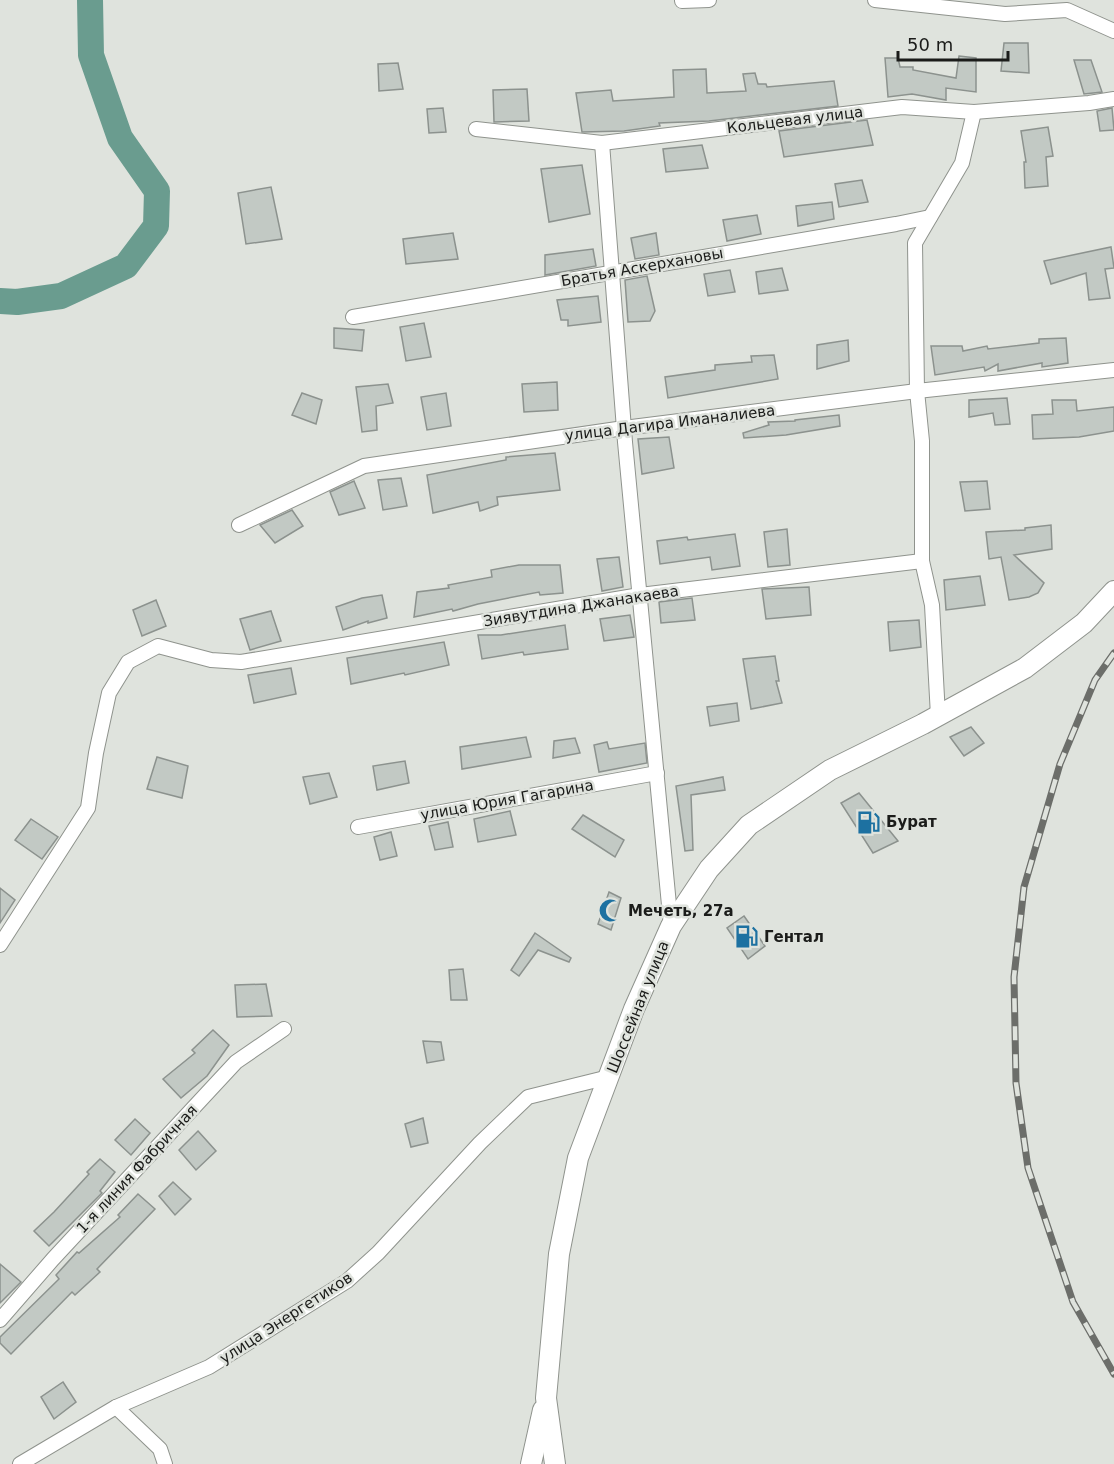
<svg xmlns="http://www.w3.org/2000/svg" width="1114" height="1464" font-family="'DejaVu Sans',sans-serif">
<rect width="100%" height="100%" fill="#dfe3dd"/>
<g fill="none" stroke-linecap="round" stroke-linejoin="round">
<path stroke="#6a9c8f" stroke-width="26" d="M 0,301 L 17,302 L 61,296 L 126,266 L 156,226 L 157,191 L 120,138 L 91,55 L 90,0"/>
</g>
<g fill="#c2c9c4" stroke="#8c928e" stroke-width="1.5">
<path d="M 1004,43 L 1028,43 L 1029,73 L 1001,71 Z"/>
<path d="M 959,56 L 976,58 L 976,92 L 946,88 L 946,100 L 912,94 L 888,97 L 885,58 L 898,58 L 900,67 L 913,67 L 913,70 L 956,78 Z"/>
<path d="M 1074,60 L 1091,60 L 1102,92 L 1084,94 Z"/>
<path d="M 398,63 L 403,89 L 379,91 L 378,64 Z"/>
<path d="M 706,69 L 707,93 L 746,91 L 743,74 L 755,73 L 758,84 L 766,84 L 767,87 L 834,81 L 838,106 L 709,121 L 659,123 L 660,126 L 624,131 L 582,132 L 576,93 L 611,90 L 613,101 L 674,97 L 673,70 Z"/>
<path d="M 527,89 L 529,121 L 494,122 L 493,90 Z"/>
<path d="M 443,108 L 446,132 L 429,133 L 427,109 Z"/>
<path d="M 1112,108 L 1114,130 L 1100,131 L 1097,111 Z"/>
<path d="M 867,120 L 873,145 L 784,157 L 779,131 Z"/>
<path d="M 1048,127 L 1053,156 L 1046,157 L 1048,186 L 1025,188 L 1024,162 L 1026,162 L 1021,131 Z"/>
<path d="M 702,145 L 708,168 L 666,172 L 663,149 Z"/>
<path d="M 582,165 L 590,214 L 549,222 L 541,169 Z"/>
<path d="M 862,180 L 868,202 L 839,207 L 835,184 Z"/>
<path d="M 271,187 L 282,239 L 246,244 L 238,193 Z"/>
<path d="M 832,202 L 834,219 L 798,226 L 796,206 Z"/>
<path d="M 757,215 L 761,234 L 727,241 L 723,220 Z"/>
<path d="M 453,233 L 458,259 L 406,264 L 403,239 Z"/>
<path d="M 656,233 L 659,255 L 635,259 L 631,238 Z"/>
<path d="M 1111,247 L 1114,268 L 1105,269 L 1110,298 L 1089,300 L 1086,273 L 1051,284 L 1044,261 Z"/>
<path d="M 593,249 L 596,266 L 545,275 L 545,255 Z"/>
<path d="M 782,268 L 788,290 L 759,294 L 756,272 Z"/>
<path d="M 730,270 L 735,292 L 708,296 L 704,274 Z"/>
<path d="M 647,276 L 655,311 L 650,321 L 628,322 L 625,280 Z"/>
<path d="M 598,296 L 601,322 L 568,326 L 568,320 L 561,320 L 557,300 Z"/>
<path d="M 424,323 L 431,357 L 406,361 L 400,327 Z"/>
<path d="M 334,328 L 364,330 L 362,351 L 334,348 Z"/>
<path d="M 1066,338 L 1068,363 L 1042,367 L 1042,363 L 998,371 L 998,364 L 985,371 L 984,367 L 935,375 L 931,346 L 962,346 L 963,351 L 987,346 L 988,349 L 1039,343 L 1039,339 Z"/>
<path d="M 848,340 L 849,361 L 817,369 L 817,345 Z"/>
<path d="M 774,355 L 778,379 L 668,398 L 665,377 L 715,370 L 715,365 L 752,362 L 751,356 Z"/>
<path d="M 557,382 L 558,410 L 524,412 L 522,384 Z"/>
<path d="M 388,384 L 393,403 L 376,406 L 377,430 L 362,432 L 356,387 Z"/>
<path d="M 302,393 L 322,400 L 316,424 L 292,415 Z"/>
<path d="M 446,393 L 451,426 L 427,430 L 421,397 Z"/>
<path d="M 1007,398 L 1010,424 L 995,425 L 993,413 L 969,417 L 969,400 Z"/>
<path d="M 1052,400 L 1076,400 L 1077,411 L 1114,407 L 1114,431 L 1079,437 L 1033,439 L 1032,415 L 1053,414 Z"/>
<path d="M 839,415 L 840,426 L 786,435 L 744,438 L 743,433 L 769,425 L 768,422 L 795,421 L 795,420 Z"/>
<path d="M 669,437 L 674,468 L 642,474 L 638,439 Z"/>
<path d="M 555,453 L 560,490 L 497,497 L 498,505 L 480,511 L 478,502 L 433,513 L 427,475 L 506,460 L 506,457 Z"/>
<path d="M 401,478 L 407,506 L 383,510 L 378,480 Z"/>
<path d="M 354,481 L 365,508 L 339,515 L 330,492 Z"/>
<path d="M 987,481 L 990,509 L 965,511 L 960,482 Z"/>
<path d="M 292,510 L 303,526 L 275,543 L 260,525 Z"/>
<path d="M 1051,525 L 1052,549 L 1014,555 L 1044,583 L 1038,593 L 1029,597 L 1009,600 L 1001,557 L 989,559 L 986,532 L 1025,530 L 1025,528 Z"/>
<path d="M 787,529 L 790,565 L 768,567 L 764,532 Z"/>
<path d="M 735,534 L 740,566 L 712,570 L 710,557 L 660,564 L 657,541 L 687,537 L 688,540 Z"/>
<path d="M 619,557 L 623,587 L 602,591 L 597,559 Z"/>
<path d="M 519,565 L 560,565 L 563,593 L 540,595 L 539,592 L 478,604 L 453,611 L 452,609 L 414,617 L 417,592 L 449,588 L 448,585 L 492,577 L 491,570 Z"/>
<path d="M 980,576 L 985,605 L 946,610 L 944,580 Z"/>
<path d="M 809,587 L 811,615 L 766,619 L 762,589 Z"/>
<path d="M 382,595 L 387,618 L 368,623 L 368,621 L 343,630 L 336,607 L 362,598 Z"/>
<path d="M 692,598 L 695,620 L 661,623 L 659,602 Z"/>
<path d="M 156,600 L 166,626 L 142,636 L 133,610 Z"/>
<path d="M 271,611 L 281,641 L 250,650 L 240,619 Z"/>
<path d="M 630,615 L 634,637 L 604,641 L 600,619 Z"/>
<path d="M 919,620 L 921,647 L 890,651 L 888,622 Z"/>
<path d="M 565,625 L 568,649 L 524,655 L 523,652 L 482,659 L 478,635 L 501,635 Z"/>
<path d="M 444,642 L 449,665 L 405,675 L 404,673 L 351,684 L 347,658 Z"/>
<path d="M 775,656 L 779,681 L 776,681 L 782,703 L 751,709 L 743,659 Z"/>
<path d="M 291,668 L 296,694 L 254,703 L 248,675 Z"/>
<path d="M 737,703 L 739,721 L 710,726 L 707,707 Z"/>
<path d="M 971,727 L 984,743 L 964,756 L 950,737 Z"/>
<path d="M 526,737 L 531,757 L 462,769 L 460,747 Z"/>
<path d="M 575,738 L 580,753 L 553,758 L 554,741 Z"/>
<path d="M 607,742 L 609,749 L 645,743 L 647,763 L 599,772 L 594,745 Z"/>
<path d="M 157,757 L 188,766 L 182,798 L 147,789 Z"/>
<path d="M 405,761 L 409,783 L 377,790 L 373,766 Z"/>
<path d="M 329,773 L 337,797 L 310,804 L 303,777 Z"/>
<path d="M 723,777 L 725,790 L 691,795 L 693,850 L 685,851 L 676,786 Z"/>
<path d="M 859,793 L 898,841 L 873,853 L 841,803 Z"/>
<path d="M 510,811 L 516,835 L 478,842 L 474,819 Z"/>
<path d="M 583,815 L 624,840 L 615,857 L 572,829 Z"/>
<path d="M 31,819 L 58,837 L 42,859 L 15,840 Z"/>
<path d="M 448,822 L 453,847 L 435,850 L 429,826 Z"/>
<path d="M 391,832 L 397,856 L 380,860 L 374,837 Z"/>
<path d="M 0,888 L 15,900 L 0,923 Z"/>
<path d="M 609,892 L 621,898 L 611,930 L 598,924 Z"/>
<path d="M 744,916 L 765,946 L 748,959 L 727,928 Z"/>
<path d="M 535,933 L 571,958 L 569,962 L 538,950 L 519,976 L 511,970 Z"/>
<path d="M 463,969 L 467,1000 L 451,1000 L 449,970 Z"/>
<path d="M 266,984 L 272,1016 L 237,1017 L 235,985 Z"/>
<path d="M 213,1030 L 229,1045 L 207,1076 L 181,1098 L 163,1079 L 195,1053 L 192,1050 Z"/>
<path d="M 423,1041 L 441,1042 L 444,1060 L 427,1063 Z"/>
<path d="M 423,1118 L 428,1143 L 411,1147 L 405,1124 Z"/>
<path d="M 135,1119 L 150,1133 L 131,1155 L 115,1140 Z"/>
<path d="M 198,1131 L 216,1151 L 196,1170 L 179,1150 Z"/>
<path d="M 100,1159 L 115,1172 L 100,1191 L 102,1193 L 49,1246 L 34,1231 L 54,1212 L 89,1174 L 87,1172 Z"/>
<path d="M 173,1182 L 191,1199 L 175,1215 L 159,1196 Z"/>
<path d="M 138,1194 L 155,1209 L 97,1269 L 100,1272 L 75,1295 L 72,1292 L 11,1354 L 0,1343 L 0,1337 L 59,1279 L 56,1275 L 77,1252 L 79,1253 L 120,1217 L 118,1215 Z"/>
<path d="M 0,1264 L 21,1282 L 0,1303 Z"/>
<path d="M 63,1382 L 76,1402 L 54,1419 L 41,1397 Z"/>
</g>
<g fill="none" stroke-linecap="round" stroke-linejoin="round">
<defs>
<g id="street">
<path d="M 875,0 L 1005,14 L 1067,10 L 1114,31"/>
<path d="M 682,1 L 709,0"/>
<path d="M 476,129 L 602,143 L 902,107 L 974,112 L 1089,103 L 1114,99"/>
<path d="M 602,143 L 625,442 L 671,926"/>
<path d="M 353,317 L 896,224 L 930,217"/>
<path d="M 239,525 L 364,466 L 624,428 L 917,391 L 1114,370"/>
<path d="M 938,716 L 932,605 L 922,561 L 922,441 L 917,391 L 915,243 L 962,163 L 974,112"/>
<path d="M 358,827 L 657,773"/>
<path d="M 0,945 L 88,808 L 96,753 L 109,693 L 128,662 L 158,646 L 211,660 L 241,662 L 640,595 L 922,561"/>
<path d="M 0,1320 L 53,1259 L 236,1062 L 284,1029"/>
<path d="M 116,1407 L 160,1449 L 165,1464"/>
<path d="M 20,1464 L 116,1407 L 209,1367 L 347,1281 L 378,1253 L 480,1143 L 528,1097 L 609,1077"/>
</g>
<g id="secondary">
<path d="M 531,1464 L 543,1410"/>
<path d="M 555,1464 L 546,1398 L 559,1254 L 578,1158 L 634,1009 L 671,926 L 709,869 L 749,825 L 830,770 L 923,724 L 1025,668 L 1084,623 L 1114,591"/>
</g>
</defs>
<use href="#street" stroke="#8f938d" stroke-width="16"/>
<use href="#secondary" stroke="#8f938d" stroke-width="22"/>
<use href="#street" stroke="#fff" stroke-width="14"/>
<use href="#secondary" stroke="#fff" stroke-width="20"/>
<defs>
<path id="rail" d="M 1114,653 L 1095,680 L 1060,764 L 1024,887 L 1014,977 L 1016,1083 L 1028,1168 L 1073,1302 L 1114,1374"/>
</defs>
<use href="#rail" stroke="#6c6e6a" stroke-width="7"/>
<use href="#rail" stroke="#dfe3dd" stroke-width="4.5" stroke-dasharray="14" stroke-linecap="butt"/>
</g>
<defs>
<symbol id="fuel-bare" viewBox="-9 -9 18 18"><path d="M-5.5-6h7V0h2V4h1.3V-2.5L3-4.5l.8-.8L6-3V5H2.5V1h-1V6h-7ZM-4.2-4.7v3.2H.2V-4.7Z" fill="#1d71a1" stroke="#dfe3dd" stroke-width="2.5" paint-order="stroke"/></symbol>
<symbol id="mosque-bare" viewBox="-9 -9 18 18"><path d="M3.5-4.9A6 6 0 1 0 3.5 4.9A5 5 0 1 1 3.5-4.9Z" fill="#1d71a1" stroke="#dfe3dd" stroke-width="2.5" paint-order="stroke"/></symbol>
</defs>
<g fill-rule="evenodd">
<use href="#fuel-bare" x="852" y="806" width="33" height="33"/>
<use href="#mosque-bare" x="594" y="894" width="33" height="33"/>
<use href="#fuel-bare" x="730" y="920" width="33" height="33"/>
</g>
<g text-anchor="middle" stroke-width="5" stroke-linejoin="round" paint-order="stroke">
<g font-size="15" fill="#1b1c1a" stroke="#dfe3dd">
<text transform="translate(795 120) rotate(-7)" y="5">Кольцевая улица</text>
<text transform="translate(642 267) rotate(-10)" y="5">Братья Аскерхановы</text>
<text transform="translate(670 423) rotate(-7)" y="5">улица Дагира Иманалиева</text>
<text transform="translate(581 606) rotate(-9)" y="5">Зиявутдина Джанакаева</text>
<text transform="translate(507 800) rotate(-10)" y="5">улица Юрия Гагарина</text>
<text transform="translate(638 1007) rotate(-68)" y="5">Шоссейная улица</text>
<text transform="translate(137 1169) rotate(-47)" y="5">1-я линия Фабричная</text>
<text transform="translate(286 1318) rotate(-33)" y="5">улица Энергетиков</text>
</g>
<g font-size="15" font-weight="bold" fill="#1b1c1a" stroke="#dfe3dd" text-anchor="start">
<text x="886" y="827">Бурат</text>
<text x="628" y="916">Мечеть, 27а</text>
<text x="764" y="942">Гентал</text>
</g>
</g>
<path d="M898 51v9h110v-9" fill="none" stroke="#1b1c1a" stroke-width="3"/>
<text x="907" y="51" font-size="18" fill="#1b1c1a" stroke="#dfe3dd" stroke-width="4.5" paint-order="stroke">50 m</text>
</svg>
